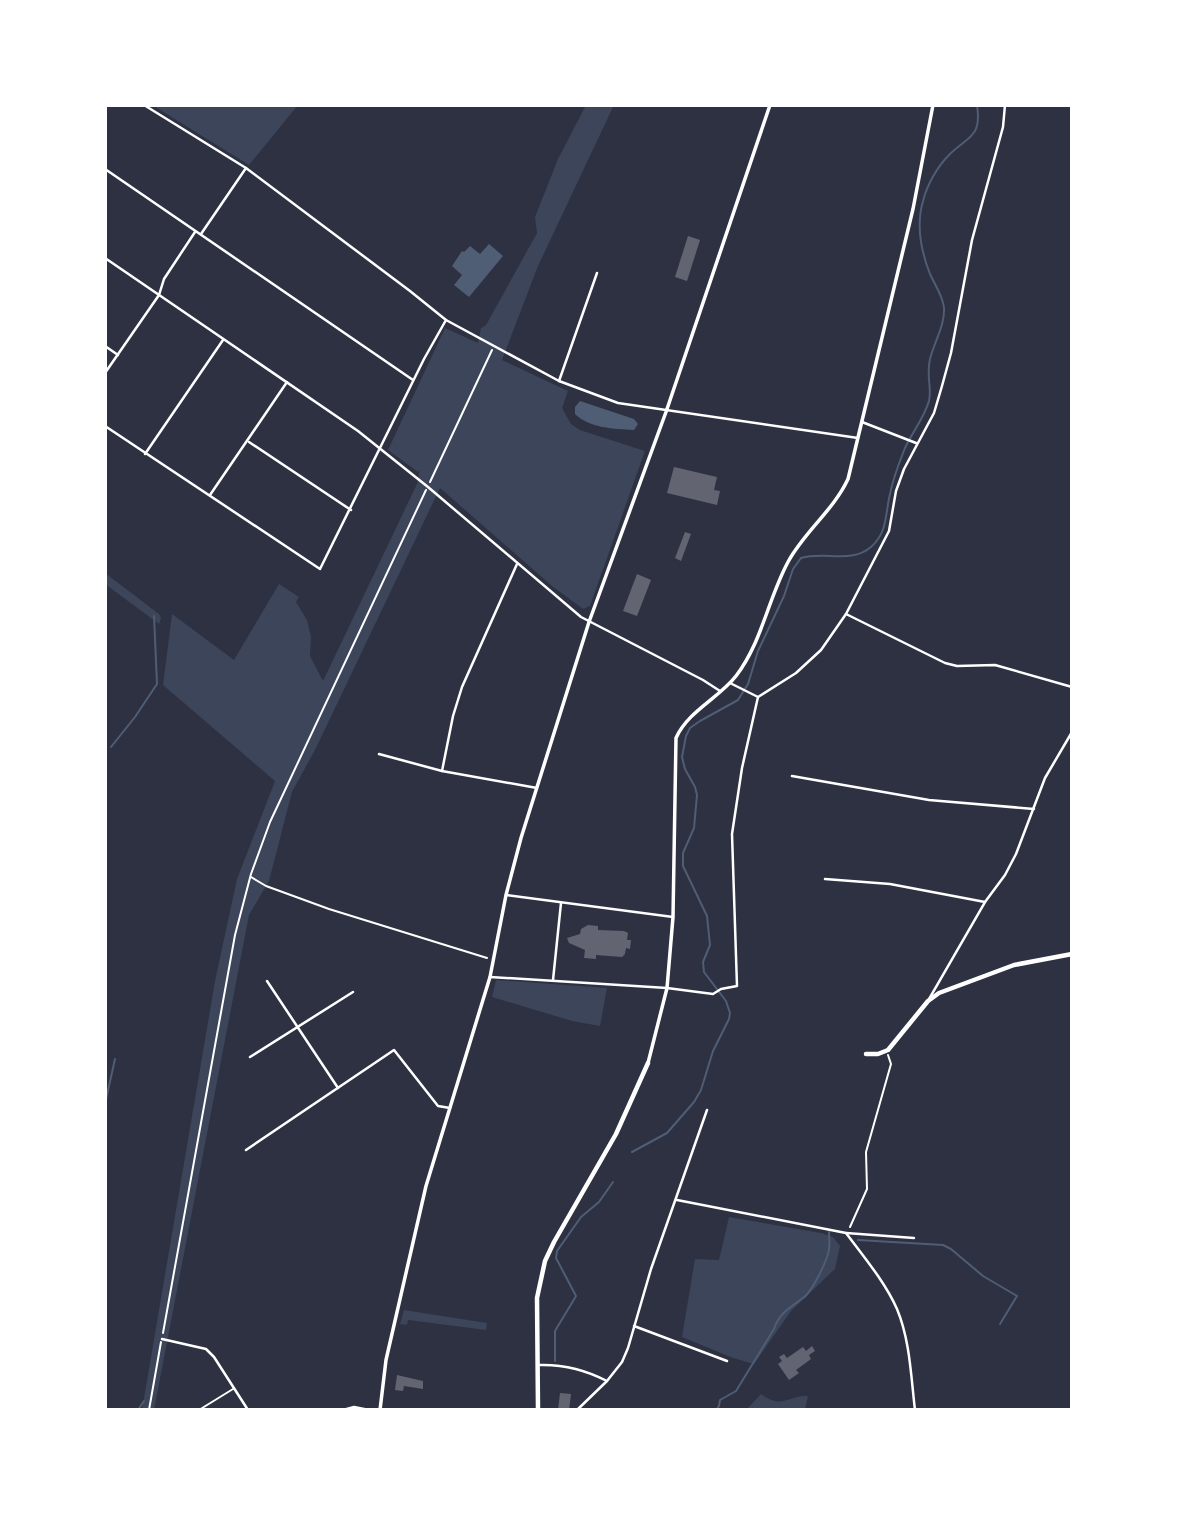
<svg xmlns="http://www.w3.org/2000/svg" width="1177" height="1515" font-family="'PT Serif',serif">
<rect width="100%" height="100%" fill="#2d3142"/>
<g fill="#3c4559">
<path d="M 156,105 L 298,105 L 249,165 L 157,108 Z"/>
<path d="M 586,105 L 614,105 L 538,266 L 502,360 L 568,391 L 562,408 L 571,424 L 580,430 L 645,451 L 590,606 L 583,609 L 552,586 L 440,488 L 316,748 L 292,792 L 269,881 L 249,915 L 154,1410 L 142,1410 L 215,981 L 237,879 L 275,781 L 163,685 L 172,614 L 234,660 L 279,584 L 299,597 L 296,602 L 307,620 L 311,637 L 310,656 L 323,681 L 417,484 L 420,469 L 418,472 L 388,450 L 445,328 L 478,343 L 481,328 L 486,325 L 537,233 L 535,217 L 558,159 Z"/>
<path d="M 105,573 L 159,614 L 161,618 L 159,624 L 105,584 Z"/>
<path d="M 496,980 L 607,988 L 600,1026 L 572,1021 L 492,997 Z"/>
<path d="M 729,1217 L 821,1233 L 833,1237 L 840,1246 L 835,1269 L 791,1311 L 754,1364 L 733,1358 L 682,1337 L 695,1259 L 719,1260 Z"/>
<path d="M 404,1310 L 487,1323 L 486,1330 L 408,1320 L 407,1325 L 400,1324 Z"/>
<path d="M 761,1394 C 783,1410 787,1395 808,1396 L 805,1410 L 746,1410 Z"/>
</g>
<g fill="#4f5d75">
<path d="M 489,244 L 503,256 L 469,297 L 454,285 L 462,275 L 452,266 L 462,251 L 464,252 L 470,246 L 480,254 Z"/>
<path d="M 580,401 L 634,419 L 638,424 L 634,430 C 614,429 589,428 575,414 L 575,407 Z"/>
</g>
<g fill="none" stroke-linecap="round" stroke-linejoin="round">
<g stroke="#4f5d75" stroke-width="2">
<path d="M 111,747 L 135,717 L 157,684 L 154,616"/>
<path d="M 105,1104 L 115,1059"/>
<path d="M 632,1152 L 667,1133 L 694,1102 L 701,1090 L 713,1051 L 729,1019 L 730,1013 L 726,1001 L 704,972 L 703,962 L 710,945 L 707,916 L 683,866 L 683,853 L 694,828 L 697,795 L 695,787 L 685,769 L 682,757 L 686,736 L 690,728 L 700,721 L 738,700 L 748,684 L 758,651 L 784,596 L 793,569 L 801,558 C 825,551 851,564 871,547 C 888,532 885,514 890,494 C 893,479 899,463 905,448 C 912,433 924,418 929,401 C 932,388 926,375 930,359 C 934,342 945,326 944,308 C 943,296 935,285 930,274 C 921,251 916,225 923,201 C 927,185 937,167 949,155 C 968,136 982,138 977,105"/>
<path d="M 858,1240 L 943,1245 L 951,1249 L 983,1276 L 1017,1296 L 1000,1324"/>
<path d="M 555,1361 L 555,1331 L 576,1296 L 556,1258 L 557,1251 L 581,1217 L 599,1202 L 613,1182"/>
<path d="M 138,1410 L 144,1401"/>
<path d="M 716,1410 L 719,1406 L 720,1400 L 736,1391 L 774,1329 C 779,1313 791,1307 803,1298 C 812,1292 828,1259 829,1249 C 830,1243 829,1237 829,1232"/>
</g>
</g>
<g fill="#626471">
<path d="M 688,236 L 700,240 L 687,281 L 675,277 Z"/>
<path d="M 674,467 L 717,477 L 714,490 L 720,491 L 717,505 L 667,493 Z"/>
<path d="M 685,532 L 691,534 L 681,561 L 675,558 Z"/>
<path d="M 637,574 L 651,580 L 637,616 L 623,611 Z"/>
<path d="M 588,925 L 598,926 L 598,930 L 624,931 L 628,933 L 627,940 L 631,940 L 630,949 L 626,948 L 625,954 L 622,957 L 596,955 L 596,959 L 584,958 L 585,950 L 569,943 L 567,938 L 580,934 L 581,929 Z"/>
<path d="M 812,1346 L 815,1351 L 809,1355 L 811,1359 L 796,1370 L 799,1373 L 789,1380 L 778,1364 L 782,1361 L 779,1357 L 784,1354 L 787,1358 L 803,1347 L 806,1351 Z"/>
<path d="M 397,1375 L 423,1381 L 423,1389 L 404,1386 L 403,1391 L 395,1390 Z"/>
<path d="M 560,1393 L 571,1394 L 569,1410 L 558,1410 Z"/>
</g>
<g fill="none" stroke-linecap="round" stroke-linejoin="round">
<g stroke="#fff" stroke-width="2">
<path d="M 430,482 L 492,350"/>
<path d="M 251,877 L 266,886 L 329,909 L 487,958"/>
<path d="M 850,1227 L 867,1189 L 866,1152 L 891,1064 L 888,1055"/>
<path d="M 163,1333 L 235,935 L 251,874 L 270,822 L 426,490"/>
<path d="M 149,1410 L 161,1342"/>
</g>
<path stroke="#fff" stroke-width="2" d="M 199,1410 L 233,1389"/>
<g stroke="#fff" stroke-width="2.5">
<path d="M 144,105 L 246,168 L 410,291 L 446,320 L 559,381 L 618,403 L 858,438"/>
<path d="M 105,169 L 413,380"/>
<path d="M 201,234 L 246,168"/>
<path d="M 105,258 L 358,431 L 428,487 L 581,617 L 703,680 L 720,691"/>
<path d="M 105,346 L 118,355"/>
<path d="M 105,373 L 159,295 L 164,279 L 195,232"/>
<path d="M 559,381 L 597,273"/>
<path d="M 862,422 L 916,443"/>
<path d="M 105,426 L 320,569 L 424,359 L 446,320"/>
<path d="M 249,442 L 351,510"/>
<path d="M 145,454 L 223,340"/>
<path d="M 210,495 L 287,382"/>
<path d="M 846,614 L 945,663 L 957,666 L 995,665 L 1072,687"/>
<path d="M 730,683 L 758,697"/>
<path d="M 379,754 L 442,771 L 537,788"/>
<path d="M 442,771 L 453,716 L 462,687 L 517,564"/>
<path d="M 792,776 L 929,800 L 1034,809"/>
<path d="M 825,879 L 890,884 L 985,902"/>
<path d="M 506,895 L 673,917"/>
<path d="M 490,977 L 667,988 L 713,994 L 721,989 L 737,986 L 732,834 L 742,768 L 758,697 L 796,673 L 821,650 L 846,614 L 889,531 L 896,491 L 904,469 L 934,413 L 942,386 L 951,353 L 972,240 L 1003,127 L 1005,105"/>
<path d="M 553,980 L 561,903"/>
<path d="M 267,981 L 338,1088"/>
<path d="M 929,999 L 985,902 L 1005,875 L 1016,854 L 1045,778 L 1072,732"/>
<path d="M 250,1057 L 353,992"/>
<path d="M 246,1150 L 394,1050 L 438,1106 L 450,1108"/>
<path d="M 677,1200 L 846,1233 C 864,1257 885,1282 897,1309 C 910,1340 911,1377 915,1410"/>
<path d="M 846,1233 L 914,1238"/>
<path d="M 634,1326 L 727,1361"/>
<path d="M 162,1339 L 206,1349 L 214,1357 L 248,1410"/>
<path d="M 538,1365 C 563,1364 584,1369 607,1381"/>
<path d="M 343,1410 L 354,1407 L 369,1410"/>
<path d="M 577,1410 L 607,1381 L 622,1362 L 628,1348 L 651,1269 L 707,1110"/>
</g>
<g stroke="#fff" stroke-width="3.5">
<path d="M 648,1063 L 667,988 L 673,917 L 676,738 C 688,711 719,698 736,676 C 762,642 768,599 788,562 C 804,532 833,511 848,479 L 913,209 L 933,105"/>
<path d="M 380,1410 L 386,1360 L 426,1186 L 490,977 L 506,895 L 521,838 L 589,622 L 666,412 L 770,105"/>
</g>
<g stroke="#fff" stroke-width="4.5">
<path d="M 866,1054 L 878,1054 L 888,1050 L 928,1001 L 939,993 L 1014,965 L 1072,954"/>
<path d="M 538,1410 L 537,1298 L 545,1261 L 554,1242 L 616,1134 L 648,1063"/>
</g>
</g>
<rect width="1177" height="1515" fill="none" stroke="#ffffff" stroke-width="214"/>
</svg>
